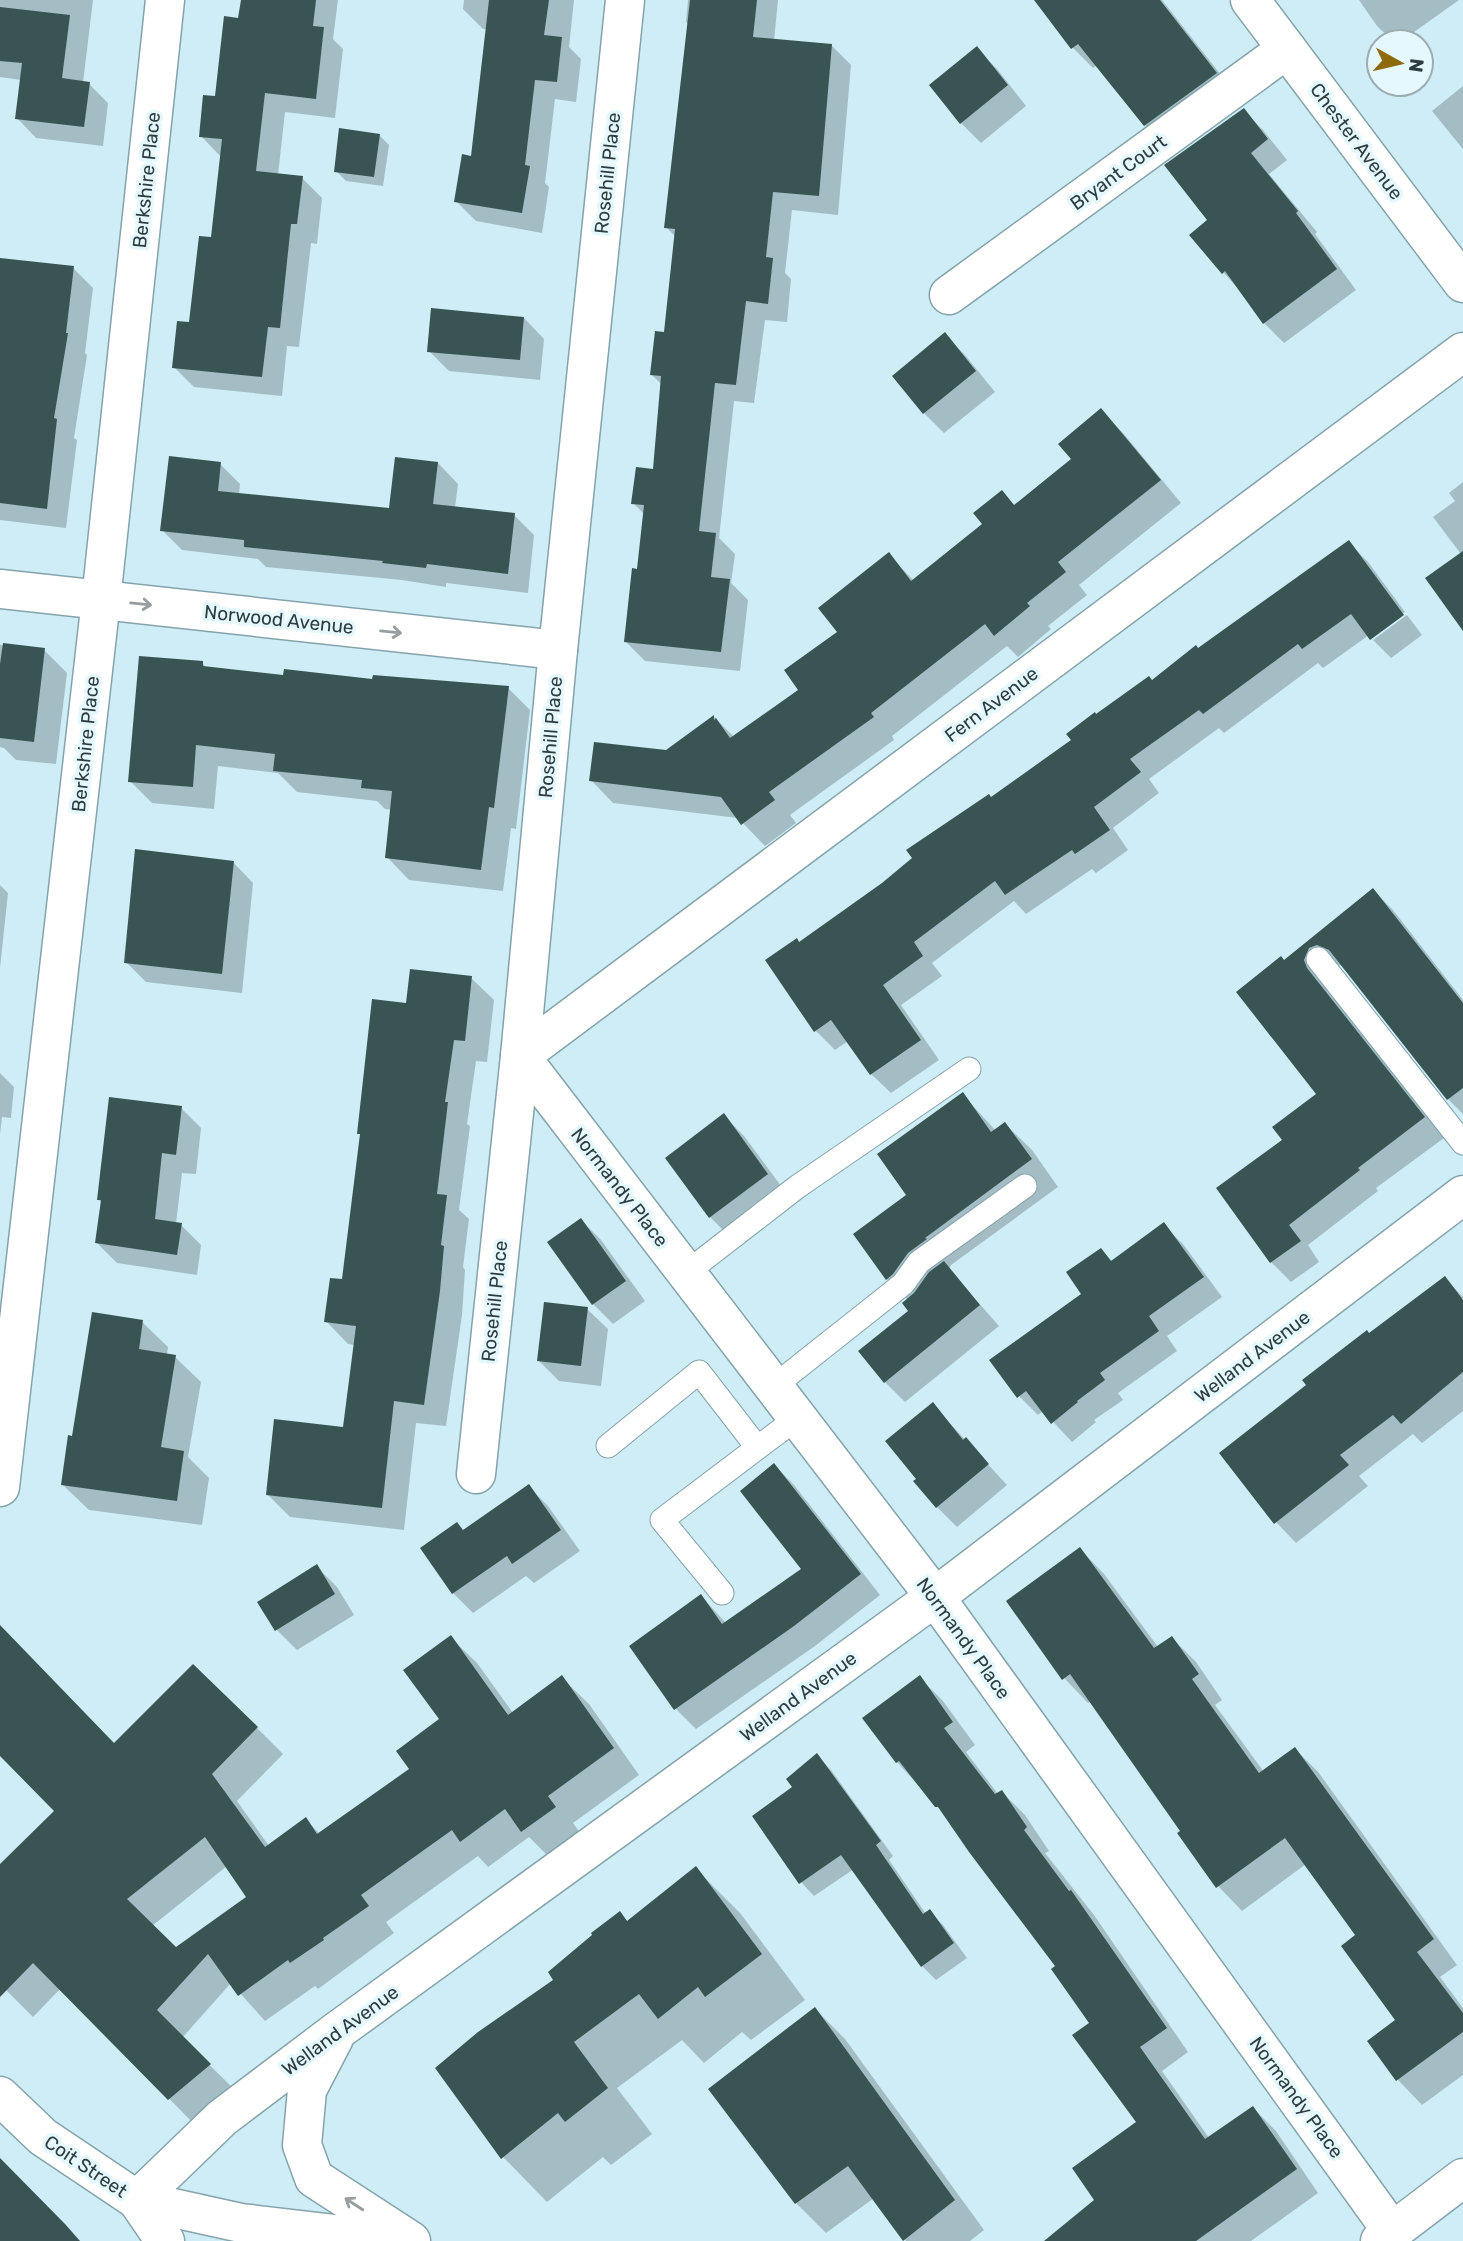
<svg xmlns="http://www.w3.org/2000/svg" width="1463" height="2241" font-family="Rubik,sans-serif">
<rect width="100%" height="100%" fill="#ceedf6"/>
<g fill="#0003" fill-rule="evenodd">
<path d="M 0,0 L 93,0 L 83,83 L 89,84 L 108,103 L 103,146 L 36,138 L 17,118 L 21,80 L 0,77 Z"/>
<path d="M 242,0 L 338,0 L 333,39 L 343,49 L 335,118 L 285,112 L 278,175 L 302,178 L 322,198 L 317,244 L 311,243 L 299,347 L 287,346 L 282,396 L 194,387 L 174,367 L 191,324 L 212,239 L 221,157 L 201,136 L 217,98 L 240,19 Z"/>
<path d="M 464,0 L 574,0 L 569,47 L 581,59 L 576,102 L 555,99 L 545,183 L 549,187 L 542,233 L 476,221 L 456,201 L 473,158 L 488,29 L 483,29 L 463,9 Z"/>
<path d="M 688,0 L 778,0 L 774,41 L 831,45 L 851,65 L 838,215 L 792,210 L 785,273 L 791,279 L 787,322 L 765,320 L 754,403 L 734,401 L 719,538 L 735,554 L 731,583 L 748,600 L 740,671 L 645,661 L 625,641 L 638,571 L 645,515 L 633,503 L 654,471 L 662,385 L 651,374 L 665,334 L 676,237 L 666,227 L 689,25 L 686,22 Z"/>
<path d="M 1036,0 L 1162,0 L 1236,94 L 1165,145 L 1145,125 L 1097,65 L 1093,68 L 1073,48 Z"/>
<path d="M 1359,0 L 1459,0 L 1400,42 L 1394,42 L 1377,26 Z"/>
<path d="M 977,49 L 997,69 L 1026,106 L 981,143 L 961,123 Z"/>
<path d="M 1463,86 L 1463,149 L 1432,111 Z"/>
<path d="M 1243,110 L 1263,130 L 1287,160 L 1269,174 L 1317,232 L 1315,234 L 1356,290 L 1284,343 L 1264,323 L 1242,293 L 1191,236 L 1209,221 Z"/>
<path d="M 379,135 L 389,145 L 383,186 L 346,181 L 336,171 Z"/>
<path d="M 0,260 L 73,268 L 93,288 L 85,353 L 87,355 L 74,438 L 77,440 L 66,528 L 0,520 Z"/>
<path d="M 524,318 L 544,339 L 540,380 L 449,371 L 429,351 Z"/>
<path d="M 945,335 L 965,355 L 995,392 L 944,433 L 924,413 L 895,376 Z"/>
<path d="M 1101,411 L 1123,433 L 1181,503 L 1079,585 L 1087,595 L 1048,626 L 1051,629 L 1018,657 L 1007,646 L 892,736 L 894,740 L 790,815 L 796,823 L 765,846 L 738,818 L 613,803 L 591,780 L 666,752 L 714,717 L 734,737 L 800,691 L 888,554 L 914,581 L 984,524 L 1002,492 L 1015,506 L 1073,460 Z"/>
<path d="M 438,463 L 458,484 L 455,508 L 514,515 L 534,535 L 528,593 L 446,583 L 446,587 L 402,580 L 266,567 L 258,559 L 182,550 L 162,530 L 220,464 L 240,484 L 239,495 L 390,509 Z"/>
<path d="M 1463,482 L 1463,628 L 1461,554 L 1433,517 L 1455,501 L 1449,493 Z"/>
<path d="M 1349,543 L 1368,562 L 1405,612 L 1372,636 L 1372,640 L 1369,635 L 1323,668 L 1318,663 L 1224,733 L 1219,728 L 1149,779 L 1159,793 L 1113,828 L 1128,850 L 1096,873 L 1092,869 L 1026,914 L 1014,901 L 932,963 L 942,976 L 901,1005 L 939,1060 L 891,1093 L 871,1074 L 848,1041 L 835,1050 L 816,1031 L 800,943 L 883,885 L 991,799 Z"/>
<path d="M 1407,615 L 1422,635 L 1391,658 L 1373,640 Z"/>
<path d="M 0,645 L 44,650 L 67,673 L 56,764 L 16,760 L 4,748 L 0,747 Z"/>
<path d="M 202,663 L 208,669 L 285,677 L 508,688 L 530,710 L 516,829 L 511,828 L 503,891 L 409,880 L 387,857 L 392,810 L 385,809 L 377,801 L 297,792 L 278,773 L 218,766 L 214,809 L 152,803 L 130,781 Z"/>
<path d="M 233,862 L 253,883 L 242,993 L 146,982 L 126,962 Z"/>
<path d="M 0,885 L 8,893 L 0,968 Z"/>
<path d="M 1373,890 L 1393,910 L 1463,1000 L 1463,1114 L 1448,1099 L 1343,965 L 1330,967 L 1324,975 L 1327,990 L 1444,1138 L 1376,1188 L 1378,1191 L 1308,1245 L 1319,1262 L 1291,1282 L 1271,1262 L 1284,1140 L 1318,1094 L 1284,962 Z"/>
<path d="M 471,978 L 494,1000 L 487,1062 L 476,1061 L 467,1124 L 470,1126 L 459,1210 L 469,1219 L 463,1267 L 465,1270 L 462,1315 L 446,1426 L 416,1423 L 404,1530 L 290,1517 L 268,1495 L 344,1429 L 355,1345 L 348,1344 L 326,1321 L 344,1281 L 362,1136 L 359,1133 L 408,1005 Z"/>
<path d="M 0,1073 L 14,1087 L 11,1118 L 2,1117 L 0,1134 Z"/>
<path d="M 963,1095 L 996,1131 L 1005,1124 L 1032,1150 L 1058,1187 L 951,1265 L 949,1269 L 999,1326 L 905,1402 L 885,1382 L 861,1351 L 910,1311 L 908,1300 L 887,1279 L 908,1195 Z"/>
<path d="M 181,1108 L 201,1128 L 196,1174 L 182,1173 L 176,1224 L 181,1225 L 201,1245 L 197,1275 L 117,1263 L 97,1243 L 103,1204 L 98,1199 Z"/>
<path d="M 724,1116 L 744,1136 L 787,1194 L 730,1237 L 710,1217 Z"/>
<path d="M 581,1220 L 601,1240 L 645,1301 L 613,1324 L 593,1304 L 549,1243 Z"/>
<path d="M 1163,1225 L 1183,1244 L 1222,1297 L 1167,1336 L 1177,1351 L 1118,1393 L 1123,1400 L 1094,1420 L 1096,1422 L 1072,1442 L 1043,1411 L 1038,1415 L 1019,1396 L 1084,1294 L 1101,1250 L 1113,1262 Z"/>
<path d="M 1445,1278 L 1463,1297 L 1463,1411 L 1422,1443 L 1413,1434 L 1359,1476 L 1368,1486 L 1296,1543 L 1276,1522 L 1369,1335 Z"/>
<path d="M 587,1309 L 608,1329 L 601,1386 L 559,1381 L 539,1361 Z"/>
<path d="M 142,1322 L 168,1347 L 167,1355 L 175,1357 L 201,1382 L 188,1457 L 209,1478 L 202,1525 L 89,1510 L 63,1485 L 74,1438 Z"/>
<path d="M 933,1405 L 1007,1485 L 957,1527 L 937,1507 Z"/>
<path d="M 774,1465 L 794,1485 L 880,1595 L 815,1646 L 696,1729 L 676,1709 L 631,1647 L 701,1596 L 726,1623 L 803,1570 Z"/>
<path d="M 528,1486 L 548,1506 L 580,1551 L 534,1583 L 526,1576 L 473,1613 L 453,1593 L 464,1531 Z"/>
<path d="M 1080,1549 L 1104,1574 L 1158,1647 L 1172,1638 L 1196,1662 L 1222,1700 L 1215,1705 L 1264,1772 L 1295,1749 L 1319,1773 L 1457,1965 L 1440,1977 L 1463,2008 L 1463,2075 L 1422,2105 L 1398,2080 L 1370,2041 L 1397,2021 L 1357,1935 L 1306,1864 L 1242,1911 L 1218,1886 L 1183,1831 L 1091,1701 L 1088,1703 L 1064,1678 Z"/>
<path d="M 317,1567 L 337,1587 L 354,1615 L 297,1650 L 277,1630 L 259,1602 Z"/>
<path d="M 0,1627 L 114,1745 L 257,1728 L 283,1754 L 237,1801 L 269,1846 L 306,1820 L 320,1834 L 411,1769 L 441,1719 L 450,1637 L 477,1663 L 513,1713 L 562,1678 L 589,1704 L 639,1775 L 573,1823 L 581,1834 L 549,1857 L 529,1837 L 488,1867 L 478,1856 L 386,1922 L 394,1933 L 318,1989 L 315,1986 L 265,2021 L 231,1983 L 182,2038 L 236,2091 L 195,2125 L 61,1988 L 33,2017 L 0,1984 L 0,1866 L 56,1811 L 0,1754 ZM 227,1866 L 248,1898 L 175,1949 L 152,1926 Z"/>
<path d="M 920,1678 L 943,1701 L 975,1745 L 966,1752 L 998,1794 L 1002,1792 L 1025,1815 L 1049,1851 L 1045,1853 L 1094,1915 L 1188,2052 L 1162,2071 L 1209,2138 L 1253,2108 L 1276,2131 L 1318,2193 L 1251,2241 L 1046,2241 L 1097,2200 L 1138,2123 L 1092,2023 L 1057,1966 L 947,1817 L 897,1762 Z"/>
<path d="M 817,1756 L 831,1770 L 893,1856 L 889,1860 L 926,1914 L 929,1911 L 943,1925 L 967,1958 L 936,1980 L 922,1966 L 854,1869 L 814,1896 L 801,1882 L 795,1787 Z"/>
<path d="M 696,1869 L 740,1913 L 805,2000 L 751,2040 L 742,2032 L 704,2063 L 682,2040 L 617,2088 L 652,2134 L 611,2165 L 603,2157 L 547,2202 L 503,2157 L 555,1980 L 620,1914 L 628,1922 Z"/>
<path d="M 815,2009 L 845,2039 L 984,2230 L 970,2241 L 906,2241 L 874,2198 L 826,2233 L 796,2203 Z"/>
</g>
<g fill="#385553" fill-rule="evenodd">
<path d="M 241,0 L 316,0 L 313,26 L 324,27 L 316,99 L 265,93 L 256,171 L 303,176 L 297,224 L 291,224 L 280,328 L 268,327 L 262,377 L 172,368 L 177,321 L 189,322 L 199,236 L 211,237 L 222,139 L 199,137 L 203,95 L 215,96 L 224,16 L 238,18 Z"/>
<path d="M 489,0 L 549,0 L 544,35 L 562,37 L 557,82 L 535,80 L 525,165 L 530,166 L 522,213 L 454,202 L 462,154 L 471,156 Z"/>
<path d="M 690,0 L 757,0 L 753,37 L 832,44 L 819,196 L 773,192 L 766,257 L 773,258 L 768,304 L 746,301 L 736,385 L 715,383 L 699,531 L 716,533 L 711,577 L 730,579 L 721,652 L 624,642 L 632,568 L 637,569 L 644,505 L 631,504 L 636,467 L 653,469 L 661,376 L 650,375 L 655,331 L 664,332 L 675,229 L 664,228 Z"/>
<path d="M 1034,0 L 1160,0 L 1217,73 L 1144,126 L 1078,44 L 1071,49 Z"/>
<path d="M 0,7 L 70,15 L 62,78 L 90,82 L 84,127 L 15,119 L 22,63 L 0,61 Z"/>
<path d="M 977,46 L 1008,85 L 960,124 L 929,85 Z"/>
<path d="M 1244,108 L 1268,139 L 1251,153 L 1298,211 L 1296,213 L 1337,269 L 1263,324 L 1225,271 L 1222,274 L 1189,235 L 1207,220 L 1164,165 Z"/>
<path d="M 339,128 L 380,134 L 374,177 L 334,172 Z"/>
<path d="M 0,258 L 74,266 L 66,333 L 68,333 L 54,418 L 57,419 L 47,509 L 0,503 Z"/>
<path d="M 431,308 L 524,317 L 520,360 L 427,352 Z"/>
<path d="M 945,332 L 976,371 L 923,414 L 892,376 Z"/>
<path d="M 1101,408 L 1161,480 L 1058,562 L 1066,572 L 1027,603 L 1030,606 L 994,636 L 985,624 L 871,713 L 874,717 L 769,792 L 775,800 L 741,825 L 721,797 L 589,781 L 594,742 L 666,750 L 714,715 L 714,720 L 716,718 L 730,738 L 798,690 L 784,670 L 837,632 L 818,608 L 889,552 L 911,581 L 982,524 L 973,513 L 1002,490 L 1014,505 L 1071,459 L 1058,444 Z"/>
<path d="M 169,456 L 221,462 L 218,491 L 389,508 L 395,457 L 438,462 L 433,504 L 515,513 L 508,574 L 427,564 L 426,568 L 382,563 L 383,561 L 244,547 L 244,540 L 160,531 Z"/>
<path d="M 1349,540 L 1404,615 L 1370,640 L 1351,614 L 1302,649 L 1298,644 L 1203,714 L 1199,710 L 1130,759 L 1141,772 L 1094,807 L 1110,830 L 1075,854 L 1072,850 L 1005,895 L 995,881 L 914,942 L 923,956 L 883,985 L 921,1040 L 870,1075 L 831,1020 L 814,1032 L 765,960 L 797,938 L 799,942 L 882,883 L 912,858 L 906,850 L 989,794 L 991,797 L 1071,740 L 1066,734 L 1095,712 L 1096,714 L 1149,676 L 1152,680 L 1196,645 L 1198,648 Z"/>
<path d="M 1463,551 L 1463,631 L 1425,578 Z"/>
<path d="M 3,643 L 45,648 L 34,742 L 0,738 L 0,664 Z"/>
<path d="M 139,656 L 203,661 L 203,666 L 283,675 L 284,669 L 372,679 L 373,675 L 509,686 L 494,808 L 489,807 L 481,870 L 385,858 L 392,791 L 361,788 L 362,780 L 273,771 L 275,754 L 196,745 L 193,787 L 128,782 Z"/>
<path d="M 135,849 L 234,861 L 222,974 L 124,963 Z"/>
<path d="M 1373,888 L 1463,1003 L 1463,1088 L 1447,1100 L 1329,950 L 1317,945 L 1309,948 L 1304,960 L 1307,968 L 1425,1117 L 1358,1168 L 1360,1170 L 1289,1225 L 1301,1241 L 1270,1263 L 1216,1188 L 1282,1140 L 1272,1127 L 1316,1094 L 1236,992 L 1281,956 L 1284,960 Z"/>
<path d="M 410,969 L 472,976 L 465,1041 L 454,1040 L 445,1102 L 448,1102 L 437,1194 L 447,1195 L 441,1245 L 444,1246 L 440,1291 L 424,1405 L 394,1401 L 382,1508 L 266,1495 L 274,1419 L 343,1427 L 356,1326 L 324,1322 L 330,1278 L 342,1279 L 360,1134 L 357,1134 L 372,999 L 406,1003 Z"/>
<path d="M 963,1092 L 991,1132 L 1005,1122 L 1032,1159 L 925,1238 L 927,1239 L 908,1253 L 893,1274 L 886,1280 L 853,1234 L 906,1195 L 877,1154 Z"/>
<path d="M 109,1097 L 182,1106 L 176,1155 L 162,1153 L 155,1219 L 182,1223 L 177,1255 L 95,1243 L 101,1200 L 97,1200 Z"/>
<path d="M 724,1113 L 768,1174 L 709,1218 L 665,1158 Z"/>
<path d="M 581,1218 L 626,1281 L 592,1305 L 547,1242 Z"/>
<path d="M 1164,1222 L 1204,1277 L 1149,1316 L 1159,1331 L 1100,1373 L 1105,1380 L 1077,1401 L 1078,1402 L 1051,1424 L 1026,1391 L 1017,1398 L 989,1360 L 1081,1294 L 1066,1272 L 1101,1248 L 1111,1261 Z"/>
<path d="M 944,1261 L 980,1305 L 884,1383 L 858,1351 L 908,1311 L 902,1303 L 914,1293 L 929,1272 Z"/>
<path d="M 1445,1276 L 1463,1300 L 1463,1372 L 1401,1424 L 1393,1415 L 1340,1455 L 1349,1465 L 1274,1524 L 1219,1453 L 1306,1385 L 1302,1380 L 1367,1330 L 1369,1333 Z"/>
<path d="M 544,1302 L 588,1307 L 581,1366 L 537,1361 Z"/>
<path d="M 92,1312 L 143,1320 L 139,1349 L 176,1355 L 161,1447 L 184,1451 L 177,1501 L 61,1485 L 68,1435 L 72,1436 Z"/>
<path d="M 933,1402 L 963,1440 L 966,1437 L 989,1464 L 936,1508 L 913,1481 L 916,1479 L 885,1441 Z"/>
<path d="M 774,1463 L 861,1574 L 794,1626 L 674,1710 L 629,1646 L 701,1594 L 722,1624 L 801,1569 L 740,1491 Z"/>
<path d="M 529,1484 L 561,1530 L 512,1564 L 507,1556 L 452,1594 L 420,1548 L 457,1522 L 463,1530 Z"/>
<path d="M 1080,1547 L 1154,1648 L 1172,1636 L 1199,1674 L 1192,1679 L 1259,1773 L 1295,1747 L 1434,1939 L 1417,1952 L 1463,2013 L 1463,2032 L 1396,2081 L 1367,2041 L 1395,2020 L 1341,1946 L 1355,1935 L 1285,1838 L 1216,1888 L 1177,1833 L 1180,1831 L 1070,1674 L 1062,1680 L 1006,1601 Z"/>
<path d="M 317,1564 L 335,1594 L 275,1631 L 257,1602 Z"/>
<path d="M 0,1625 L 114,1743 L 193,1664 L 258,1727 L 212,1774 L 265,1847 L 306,1817 L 317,1834 L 409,1769 L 396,1751 L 439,1719 L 403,1670 L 451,1635 L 508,1715 L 562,1675 L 614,1748 L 548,1796 L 556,1807 L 521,1832 L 505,1809 L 460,1842 L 452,1830 L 361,1895 L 369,1906 L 323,1938 L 324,1940 L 290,1963 L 288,1960 L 238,1996 L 208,1954 L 157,2010 L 211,2064 L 168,2100 L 33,1963 L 0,1997 L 0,1864 L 54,1811 L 0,1756 ZM 205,1837 L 246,1897 L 176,1947 L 127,1899 Z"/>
<path d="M 920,1675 L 953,1722 L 944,1728 L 995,1794 L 1002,1790 L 1027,1827 L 1024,1830 L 1069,1891 L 1071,1890 L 1167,2028 L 1140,2047 L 1205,2139 L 1253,2106 L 1297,2169 L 1196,2241 L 1044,2241 L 1094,2200 L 1072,2168 L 1136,2122 L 1072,2035 L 1089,2023 L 1051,1969 L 1055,1966 L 969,1852 L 938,1807 L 935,1807 L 899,1761 L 896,1763 L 862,1718 Z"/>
<path d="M 817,1753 L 881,1841 L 876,1845 L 923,1914 L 930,1909 L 954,1943 L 921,1967 L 841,1855 L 799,1884 L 752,1816 L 792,1787 L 786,1779 Z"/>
<path d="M 696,1866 L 762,1954 L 705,1997 L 698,1987 L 658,2019 L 639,1994 L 574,2042 L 608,2088 L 565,2122 L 558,2113 L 501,2159 L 435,2068 L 478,2032 L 553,1980 L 548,1972 L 592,1935 L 591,1933 L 620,1911 L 627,1921 Z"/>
<path d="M 815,2007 L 955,2200 L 903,2241 L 848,2166 L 795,2204 L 708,2089 Z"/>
<path d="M 0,2158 L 65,2224 L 80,2241 L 0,2241 Z"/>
</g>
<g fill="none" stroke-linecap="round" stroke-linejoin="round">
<defs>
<g id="service">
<path d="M 1318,959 L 1463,1143"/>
<path d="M 686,1273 L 797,1187 L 969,1069"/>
<path d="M 773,1387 L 903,1284 L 919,1262 L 1025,1186"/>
<path d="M 608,1446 L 699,1372 L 757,1447"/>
<path d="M 722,1593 L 662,1520 L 797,1418"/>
</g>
<g id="minor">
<path d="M 1250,0 L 1463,283"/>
<path d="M 949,295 L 1287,49"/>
<path d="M 0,589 L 558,650"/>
<path d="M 476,1474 L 520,1056 L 558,650 L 625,0"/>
<path d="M 0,1487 L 101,600 L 165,0"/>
<path d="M 334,2038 L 307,2090 L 302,2145 L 314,2178 L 411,2241"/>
<path d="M 137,2200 L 222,2118 L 337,2031 L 935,1597 L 1463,1195"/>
<path d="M 1392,2231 L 935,1597 L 520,1056 L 1463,352"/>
</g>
<path id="tertiary" d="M 137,2200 L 165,2241"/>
<g id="secondary">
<path d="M 0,2096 L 43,2137 L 137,2200 L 241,2223 L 395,2241"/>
<path d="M 1380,2241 L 1463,2178"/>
</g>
</defs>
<use href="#service" stroke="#85a3ab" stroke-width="25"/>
<use href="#minor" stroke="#85a3ab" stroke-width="41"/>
<use href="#tertiary" stroke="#85a3ab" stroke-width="41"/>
<use href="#secondary" stroke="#85a3ab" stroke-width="41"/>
<use href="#service" stroke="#fff" stroke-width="23"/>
<use href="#minor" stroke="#fff" stroke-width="38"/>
<use href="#tertiary" stroke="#fff" stroke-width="38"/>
<use href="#secondary" stroke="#fff" stroke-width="38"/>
</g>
<defs><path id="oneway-shaft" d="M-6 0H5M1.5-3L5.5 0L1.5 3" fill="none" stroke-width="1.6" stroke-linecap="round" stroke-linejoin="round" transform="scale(1.75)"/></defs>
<g stroke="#979e9f">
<use href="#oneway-shaft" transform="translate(141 604) rotate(6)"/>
<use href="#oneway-shaft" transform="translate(391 632) rotate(6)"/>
<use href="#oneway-shaft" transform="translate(354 2204) rotate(-147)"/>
</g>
<g text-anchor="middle" stroke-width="7" stroke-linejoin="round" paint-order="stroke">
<g font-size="19" fill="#2f3c3f" stroke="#e5f8fd">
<text transform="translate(1357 141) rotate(53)" y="7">Chester Avenue</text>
<text transform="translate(1118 172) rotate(-36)" y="7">Bryant Court</text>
<text transform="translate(607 173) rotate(-84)" y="7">Rosehill Place</text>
<text transform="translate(146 180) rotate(-84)" y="7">Berkshire Place</text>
<text transform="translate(279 619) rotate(6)" y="7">Norwood Avenue</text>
<text transform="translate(991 704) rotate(-37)" y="7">Fern Avenue</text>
<text transform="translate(550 737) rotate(-85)" y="7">Rosehill Place</text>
<text transform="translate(85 744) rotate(-84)" y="7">Berkshire Place</text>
<text transform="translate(620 1187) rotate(52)" y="7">Normandy Place</text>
<text transform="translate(494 1301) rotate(-84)" y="7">Rosehill Place</text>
<text transform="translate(1252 1356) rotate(-37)" y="7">Welland Avenue</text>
<text transform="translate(964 1638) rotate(54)" y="7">Normandy Place</text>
<text transform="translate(798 1696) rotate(-36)" y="7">Welland Avenue</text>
<text transform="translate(340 2030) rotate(-36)" y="7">Welland Avenue</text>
<text transform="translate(1297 2097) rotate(54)" y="7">Normandy Place</text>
<text transform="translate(86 2166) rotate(34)" y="7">Coit Street</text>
</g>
</g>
<g transform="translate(1400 63) rotate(98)"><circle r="33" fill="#e5f8fd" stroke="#9cadb1" stroke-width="2"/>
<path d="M0-5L12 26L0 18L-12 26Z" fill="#8e6a0d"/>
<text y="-10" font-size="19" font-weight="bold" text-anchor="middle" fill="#2f3c3f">N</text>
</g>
</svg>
